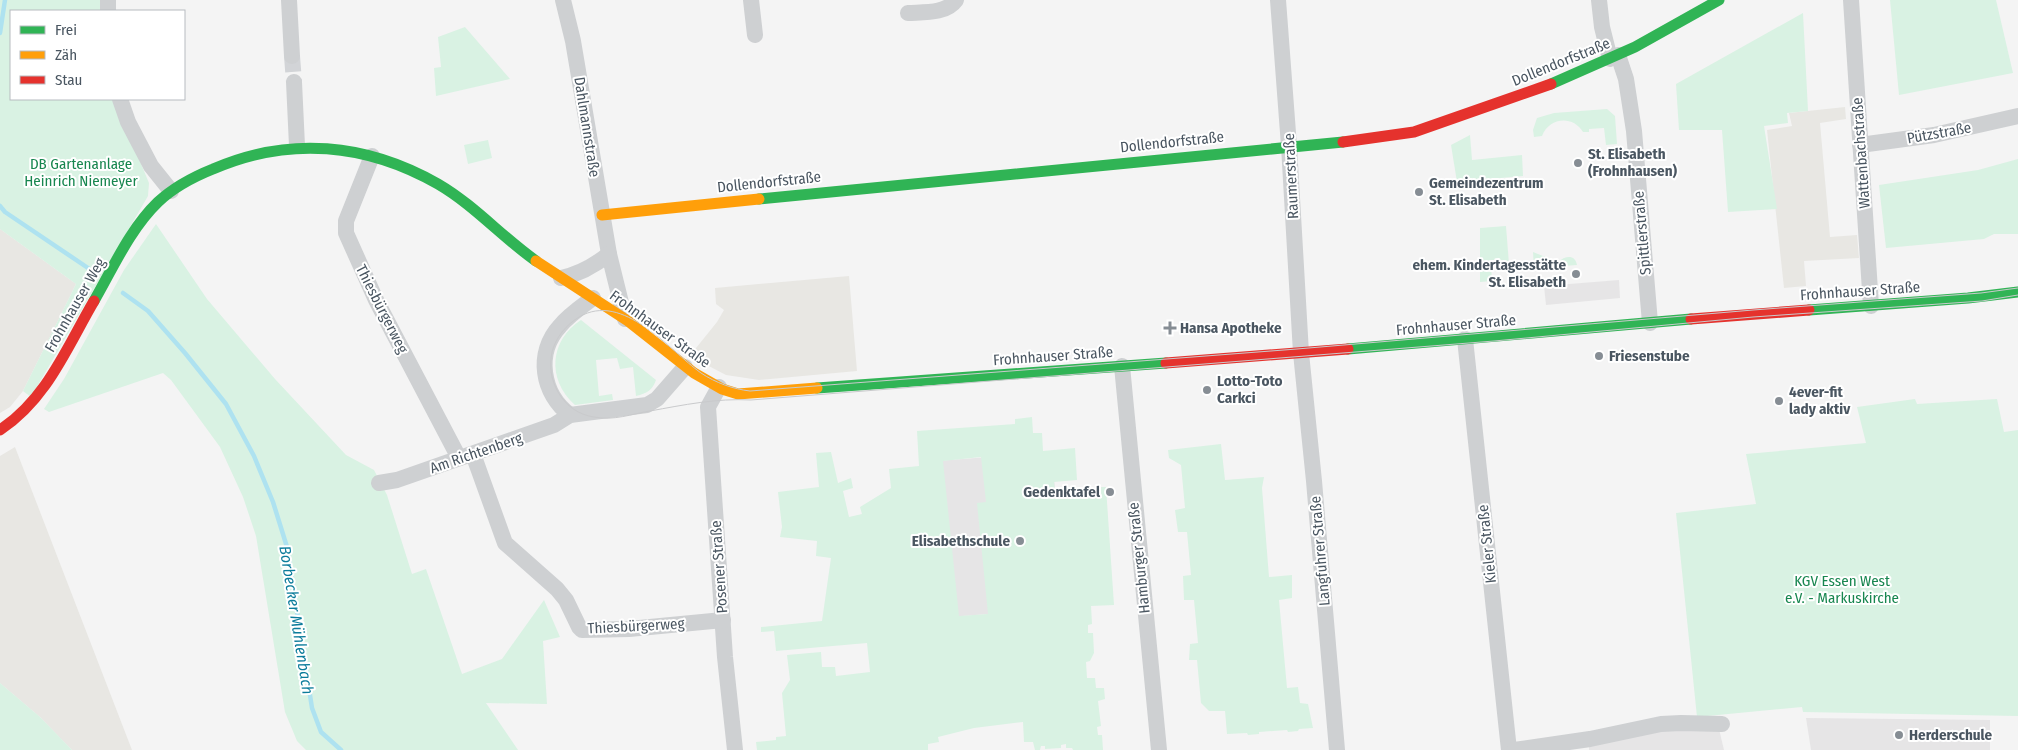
<svg xmlns="http://www.w3.org/2000/svg" width="2018" height="750" font-family="'Fira Sans Condensed',sans-serif">
<rect width="100%" height="100%" fill="#f4f4f4"/>
<g fill="#e8e7e3">
<path d="M 1845,107 L 1846,119 L 1820,123 L 1830,237 L 1857,235 L 1859,258 L 1804,261 L 1806,286 L 1784,288 L 1767,130 L 1792,126 L 1789,113 Z"/>
<path d="M 0,229 L 76,284 L 23,391 L 10,407 L 0,413 Z"/>
<path d="M 849,276 L 857,371 L 759,380 L 726,375 L 703,363 L 692,353 L 717,322 L 724,310 L 716,304 L 715,288 Z"/>
<path d="M 15,447 L 132,750 L 72,750 L 40,717 L 0,683 L 0,456 Z"/>
</g>
<g fill="#e6e5e6">
<path d="M 1619,280 L 1620,298 L 1546,305 L 1544,286 Z"/>
<path d="M 1052,452 L 1055,490 L 1106,487 L 1065,608 L 937,618 L 924,462 Z"/>
<path d="M 1806,718 L 1990,720 L 1990,750 L 1811,750 Z"/>
<path d="M 1662,729 L 1719,729 L 1724,750 L 1589,750 L 1589,746 Z"/>
</g>
<g fill="#d9f2e3" fill-rule="evenodd">
<path d="M 0,0 L 100,0 L 100,11 L 11,11 L 11,99 L 114,99 L 149,183 L 148,196 L 31,397 L 23,391 L 76,284 L 0,229 Z"/>
<path d="M 1890,0 L 1996,0 L 2013,73 L 1899,95 Z"/>
<path d="M 1803,13 L 1808,111 L 1787,113 L 1788,123 L 1764,126 L 1777,209 L 1728,212 L 1722,130 L 1679,130 L 1676,84 Z"/>
<path d="M 465,27 L 510,79 L 436,96 L 434,68 L 441,67 L 438,37 Z"/>
<path d="M 1607,109 L 1615,116 L 1617,144 L 1606,145 L 1604,128 L 1589,129 L 1589,132 L 1583,132 C 1573,115 1549,117 1542,136 L 1534,137 L 1533,130 L 1537,118 L 1554,113 Z"/>
<path d="M 1470,135 L 1472,160 L 1522,155 L 1523,176 L 1457,182 L 1451,145 Z"/>
<path d="M 488,140 L 492,158 L 468,164 L 464,145 Z"/>
<path d="M 2018,159 L 2018,234 L 1994,234 L 1984,239 L 1886,248 L 1879,185 L 1978,170 Z"/>
<path d="M 156,224 L 207,299 L 275,379 L 346,455 L 374,470 L 387,495 L 412,574 L 426,569 L 462,674 L 502,659 L 544,600 L 560,637 L 543,641 L 547,704 L 486,703 L 518,750 L 306,750 L 297,741 L 285,712 L 256,536 L 243,497 L 220,447 L 171,380 L 163,373 L 49,412 L 44,409 L 64,379 L 124,270 Z"/>
<path d="M 1506,226 L 1509,264 L 1491,266 L 1492,281 L 1480,282 L 1480,228 Z"/>
<path d="M 1533,252 L 1558,262 C 1565,256 1575,254 1577,265 L 1534,268 Z"/>
<path d="M 581,320 L 656,380 C 652,391 647,393 636,396 L 633,367 L 620,369 L 617,358 L 596,360 L 599,396 L 612,394 L 613,400 L 575,405 C 546,379 550,340 581,320 Z"/>
<path d="M 1915,399 L 1917,404 L 1997,399 L 2004,432 L 2018,430 L 2018,716 L 1803,712 L 1802,707 L 1697,717 L 1676,513 L 1756,504 L 1746,454 L 1866,443 L 1857,407 Z"/>
<path d="M 1032,417 L 1033,433 L 1042,433 L 1043,451 L 1075,448 L 1077,480 L 1054,482 L 1055,490 L 1106,487 L 1114,605 L 1091,606 L 1092,624 L 1088,625 L 1088,633 L 1093,633 L 1094,653 L 1090,661 L 1086,662 L 1087,678 L 1095,678 L 1096,688 L 1104,688 L 1105,699 L 1098,701 L 1101,726 L 1097,727 L 1098,735 L 1102,735 L 1103,750 L 1073,750 L 1072,748 L 1066,748 L 1066,744 L 1061,745 L 1061,748 L 1045,749 L 1045,746 L 1041,746 L 1040,750 L 1035,750 L 1033,742 L 1024,742 L 1023,722 L 974,728 L 938,737 L 939,742 L 928,744 L 928,750 L 757,750 L 756,742 L 776,740 L 776,737 L 786,736 L 782,693 L 790,680 L 787,655 L 821,652 L 822,667 L 835,667 L 836,676 L 870,672 L 867,643 L 776,651 L 774,631 L 761,632 L 761,627 L 822,621 L 831,558 L 816,556 L 817,541 L 780,537 L 782,527 L 778,492 L 819,487 L 816,453 L 831,452 L 838,483 L 851,478 L 853,488 L 843,491 L 849,517 L 862,514 L 860,507 L 891,488 L 889,469 L 919,466 L 917,431 L 1015,424 L 1015,419 ZM 981,457 L 986,502 L 977,503 L 988,614 L 959,616 L 943,461 Z"/>
<path d="M 1221,444 L 1225,480 L 1264,477 L 1262,488 L 1269,577 L 1292,575 L 1292,598 L 1279,600 L 1287,688 L 1298,687 L 1300,703 L 1308,704 L 1313,728 L 1299,729 L 1298,731 L 1288,732 L 1287,730 L 1259,732 L 1259,734 L 1248,735 L 1247,733 L 1227,734 L 1225,711 L 1209,711 L 1201,703 L 1197,660 L 1189,660 L 1190,644 L 1198,643 L 1194,600 L 1184,600 L 1183,576 L 1191,575 L 1187,532 L 1178,532 L 1175,510 L 1185,508 L 1181,465 L 1169,458 L 1168,450 Z"/>
<path d="M 0,683 L 40,717 L 72,750 L 0,750 Z"/>
</g>
<g fill="none" stroke-linecap="round" stroke-linejoin="round">
<g stroke="#aee2f0" stroke-width="4.5">
<path d="M 0,33 L 5,0"/>
<path d="M 0,206 L 5,212 L 88,268"/>
<path d="M 123,293 L 148,311 L 185,353 L 226,404 L 254,456 L 273,502 L 287,547 L 312,708 L 321,732 L 341,750"/>
</g>
<path stroke="#d2d4d7" stroke-width="16" stroke-dasharray="16 8" stroke-linecap="butt" d="M 292,56 L 294,82"/>
<g stroke="#ced0d2" stroke-width="16">
<path d="M 289,0 L 292,56"/>
<path d="M 563,0 L 573,41 L 609,254 L 625,319"/>
<path d="M 751,0 L 755,35"/>
<path d="M 1278,0 L 1289,146 L 1301,353 L 1314,481 L 1337,750"/>
<path d="M 1599,0 L 1602,27 L 1610,59"/>
<path d="M 1851,0 L 1871,306"/>
<path d="M 108,11 L 108,0"/>
<path d="M 908,13 C 924,12 946,14 956,0"/>
<path d="M 1618,55 L 1626,79 L 1634,131 L 1650,323"/>
<path d="M 294,82 L 297,146"/>
<path d="M 120,99 L 128,122 L 151,166 L 171,191"/>
<path d="M 1860,145 L 1934,135 L 2018,116"/>
<path d="M 372,156 L 346,221 L 346,233 L 376,300 L 459,458"/>
<path d="M 561,278 C 580,274 594,266 609,254"/>
<path d="M 1465,339 L 1509,750"/>
<path d="M 1122,366 L 1159,750"/>
<path d="M 719,387 L 708,407 L 725,657 L 735,750"/>
<path d="M 570,415 C 542,394 535,353 560,326 C 569,315 581,307 593,298"/>
<path d="M 473,454 L 505,543 L 557,589 L 566,600 L 579,627 L 582,630 L 629,629 L 723,620"/>
<path d="M 379,483 L 397,480 L 554,425 L 570,415 L 647,405 L 657,399 L 685,367"/>
<path d="M 1514,750 L 1590,739 L 1661,724 L 1681,723 L 1722,724"/>
</g>
<g stroke="#30b455" stroke-width="11">
<path d="M 1551,84 L 1635,47 L 1719,0"/>
<path d="M 759,199 L 1343,142"/>
<path d="M 94,301 C 113,268 130,229 158,202 C 173,188 193,177 213,169 C 289,136 366,143 438,184 C 474,205 502,237 536,261"/>
<path d="M 1809,310 L 1968,298 L 2018,292"/>
<path d="M 1348,349 L 1691,319"/>
<path d="M 817,388 L 1166,363"/>
</g>
<g stroke="#ff9f0a" stroke-width="11">
<path d="M 602,215 L 759,199"/>
<path d="M 536,261 L 628,321 L 694,373 L 722,389 L 738,394 L 817,388"/>
</g>
<g stroke="#e5322d" stroke-width="11">
<path d="M 1343,142 L 1414,132 L 1551,84"/>
<path d="M 1691,319 L 1809,310"/>
<path d="M 1166,363 L 1348,349"/>
<path d="M 0,430 C 47,399 67,347 94,301"/>
</g>
<path stroke="#c9cacc" stroke-width="1" d="M 2018,288 L 1981,293 L 1753,310 L 1297,349 L 750,391 C 733,389 716,383 701,373 C 669,350 623,291 579,317 C 566,325 556,337 552,352 C 549,366 551,380 558,392 C 566,406 579,415 594,417 C 613,421 632,414 650,411 C 683,405 717,398 751,400 L 1494,341 L 1753,317 L 1982,301 L 2018,295"/>
</g>
<g fill="#868d94" stroke="#fff" stroke-width="2">
<circle cx="1578" cy="163" r="5"/>
<circle cx="1419" cy="192" r="5"/>
<circle cx="1576" cy="274" r="5"/>
<path d="M1167.5 320.5h5v5h5v5h-5v5h-5v-5h-5v-5h5z"/>
<circle cx="1599" cy="356" r="5"/>
<circle cx="1207" cy="390" r="5"/>
<circle cx="1779" cy="401" r="5"/>
<circle cx="1110" cy="492" r="5"/>
<circle cx="1020" cy="541" r="5"/>
<circle cx="1899" cy="735" r="5"/>
</g>
<g text-anchor="middle" stroke-width="4" stroke-linejoin="round" paint-order="stroke">
<g font-size="15" fill="#4a5661" stroke="#fff">
<text transform="translate(1561 62) rotate(-22)" y="5">Dollendorfstraße</text>
<text transform="translate(587 127) rotate(81)" y="5">Dahlmannstraße</text>
<text transform="translate(1939 133) rotate(-10)" y="5">Pützstraße</text>
<text transform="translate(1172 142) rotate(-6)" y="5">Dollendorfstraße</text>
<text transform="translate(1861 153) rotate(-94)" y="5">Wattenbachstraße</text>
<text transform="translate(1291 176) rotate(-93)" y="5">Raumerstraße</text>
<text transform="translate(769 182) rotate(-6)" y="5">Dollendorfstraße</text>
<text transform="translate(1642 233) rotate(-95)" y="5">Spittlerstraße</text>
<text transform="translate(1860 291) rotate(-4)" y="5">Frohnhauser Straße</text>
<text transform="translate(75 305) rotate(-60)" y="5">Frohnhauser Weg</text>
<text transform="translate(382 309) rotate(63)" y="5">Thiesbürgerweg</text>
<text transform="translate(1456 325) rotate(-5)" y="5">Frohnhauser Straße</text>
<text transform="translate(660 329) rotate(36)" y="5">Frohnhauser Straße</text>
<text transform="translate(1053 356) rotate(-4)" y="5">Frohnhauser Straße</text>
<text transform="translate(476 453) rotate(-19)" y="5">Am Richtenberg</text>
<text transform="translate(1487 544) rotate(-96)" y="5">Kieler Straße</text>
<text transform="translate(1320 551) rotate(-95)" y="5">Langfuhrer Straße</text>
<text transform="translate(1139 558) rotate(-96)" y="5">Hamburger Straße</text>
<text transform="translate(719 567) rotate(-94)" y="5">Posener Straße</text>
<text transform="translate(636 626) rotate(-3)" y="5">Thiesbürgerweg</text>
</g>
<g font-size="15" font-weight="bold" fill="#4a5661" stroke="#fff" text-anchor="start">
<text x="1588" y="159">St. Elisabeth<tspan x="1588" dy="17">(Frohnhausen)</tspan></text>
<text x="1429" y="188">Gemeindezentrum<tspan x="1429" dy="17">St. Elisabeth</tspan></text>
<text x="1566" y="270" text-anchor="end">ehem. Kindertagesstätte<tspan x="1566" dy="17">St. Elisabeth</tspan></text>
<text x="1180" y="333">Hansa Apotheke</text>
<text x="1609" y="361">Friesenstube</text>
<text x="1217" y="386">Lotto-Toto<tspan x="1217" dy="17">Carkci</tspan></text>
<text x="1789" y="397">4ever-fit<tspan x="1789" dy="17">lady aktiv</tspan></text>
<text x="1100" y="497" text-anchor="end">Gedenktafel</text>
<text x="1010" y="546" text-anchor="end">Elisabethschule</text>
<text x="1909" y="740">Herderschule</text>
</g>
<g font-size="15" fill="#17864f" stroke="#fff">
<text x="81" y="169">DB Gartenanlage<tspan x="81" dy="17">Heinrich Niemeyer</tspan></text>
<text x="1842" y="586">KGV Essen West<tspan x="1842" dy="17">e.V. - Markuskirche</tspan></text>
</g>
<g font-size="16" font-style="italic" fill="#0c7c9b" stroke="#fff">
<text transform="translate(297 620) rotate(81)" y="6">Borbecker Mühlenbach</text>
</g>
</g>
<rect x="10" y="10" width="175" height="90" fill="#ffffff" stroke="#b7bbc0"/>
<rect x="20" y="26" width="25" height="8" fill="#30b455" stroke="#b7bbc0"/>
<text x="55" y="35" font-size="15" fill="#4a5661">Frei</text>
<rect x="20" y="51" width="25" height="8" fill="#ff9f0a" stroke="#b7bbc0"/>
<text x="55" y="60" font-size="15" fill="#4a5661">Zäh</text>
<rect x="20" y="76" width="25" height="8" fill="#e5322d" stroke="#b7bbc0"/>
<text x="55" y="85" font-size="15" fill="#4a5661">Stau</text>
</svg>
